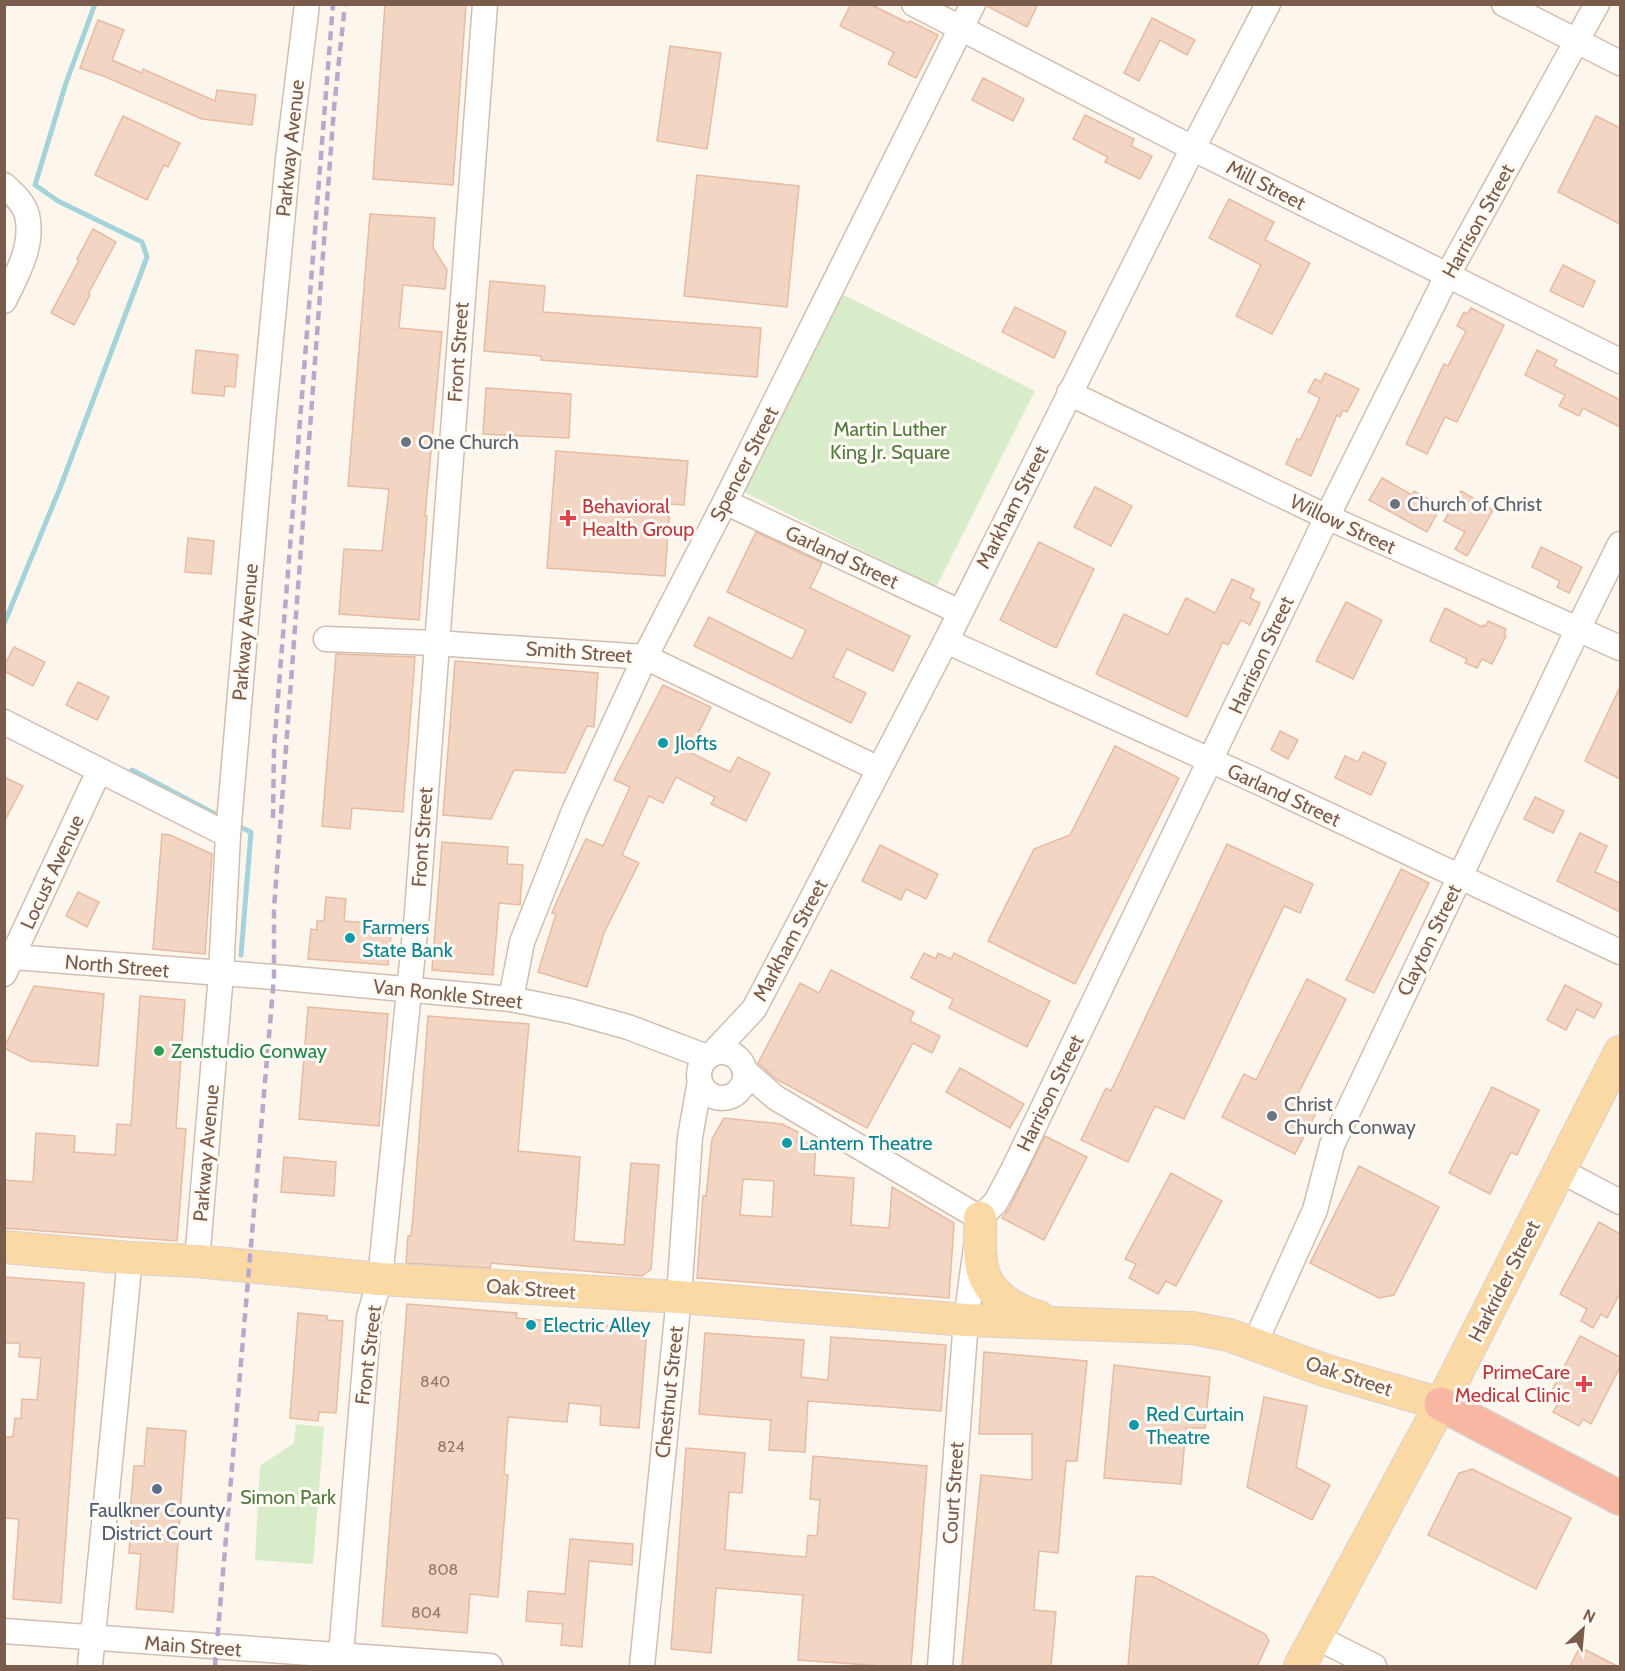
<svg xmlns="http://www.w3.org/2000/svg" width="1625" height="1671" font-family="Cabin,sans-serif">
<rect width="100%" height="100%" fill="#fdf6ec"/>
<g fill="#d8ecc9">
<path d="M 842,294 L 1035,391 L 936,587 L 744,492 Z"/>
<path d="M 296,1424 L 324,1427 L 313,1564 L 255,1560 L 260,1466 L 294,1443 Z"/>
</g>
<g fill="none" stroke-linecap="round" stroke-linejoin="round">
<g stroke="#a5d3da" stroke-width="5">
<path d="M 4,624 L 60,488 L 147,257 L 142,242 L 58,201 L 35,185 L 66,83 L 95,4"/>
<path d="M 132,770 L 215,814"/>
<path d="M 241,955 L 251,832 L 242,828"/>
</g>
</g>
<g fill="#f3d5c3" stroke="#e6bba3" stroke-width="1.5" fill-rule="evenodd">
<path d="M 385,4 L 466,4 L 453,185 L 373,179 Z"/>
<path d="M 851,4 L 870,4 L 908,23 L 910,21 L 938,35 L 916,78 L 888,64 L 894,52 L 840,26 Z"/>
<path d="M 987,4 L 1038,4 L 1027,27 L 987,6 Z"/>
<path d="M 1152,18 L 1195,40 L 1187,55 L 1160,40 L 1139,81 L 1124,73 Z"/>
<path d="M 98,20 L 124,30 L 112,60 L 142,73 L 143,69 L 215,101 L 217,90 L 256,95 L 252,125 L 202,119 L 106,77 L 80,68 Z"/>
<path d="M 670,46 L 721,53 L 707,149 L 657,141 Z"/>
<path d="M 983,78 L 1024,99 L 1013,121 L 972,100 Z"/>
<path d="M 1085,115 L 1134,139 L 1131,146 L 1152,156 L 1140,179 L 1105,162 L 1108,157 L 1073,139 Z"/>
<path d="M 123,116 L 180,143 L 168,167 L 164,165 L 147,200 L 95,175 Z"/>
<path d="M 1596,116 L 1620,128 L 1620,224 L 1558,192 Z"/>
<path d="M 697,175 L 799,186 L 787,307 L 684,296 Z"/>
<path d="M 1229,199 L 1274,222 L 1265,240 L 1310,263 L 1272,334 L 1236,316 L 1261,265 L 1209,238 Z"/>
<path d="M 370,214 L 435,218 L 433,248 L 447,270 L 445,289 L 403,285 L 399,328 L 442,332 L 425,516 L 427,516 L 419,620 L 339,614 L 344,549 L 382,551 L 389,489 L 348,486 Z"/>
<path d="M 93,229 L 116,242 L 88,294 L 90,295 L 74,325 L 51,313 L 79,260 L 77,259 Z"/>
<path d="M 1563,265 L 1595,281 L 1583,307 L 1550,291 Z"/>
<path d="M 490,281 L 545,286 L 543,312 L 761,328 L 757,377 L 541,360 L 541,356 L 484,351 Z"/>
<path d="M 1015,307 L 1066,332 L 1054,358 L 1002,332 Z"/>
<path d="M 1471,308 L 1504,325 L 1457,422 L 1445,417 L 1427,454 L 1406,444 L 1444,364 L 1448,366 L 1466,331 L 1457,326 L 1464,312 L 1467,314 Z"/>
<path d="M 196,350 L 238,355 L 235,387 L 225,386 L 224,396 L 192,393 Z"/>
<path d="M 1537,350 L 1557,360 L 1554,366 L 1620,400 L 1620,427 L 1583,408 L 1579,416 L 1559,406 L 1565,395 L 1525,375 Z"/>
<path d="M 1325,373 L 1359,389 L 1347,412 L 1343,410 L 1340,417 L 1337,415 L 1311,476 L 1286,464 L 1297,439 L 1300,440 L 1320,398 L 1308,392 L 1315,379 L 1321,382 Z"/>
<path d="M 486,388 L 571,394 L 569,438 L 483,434 Z"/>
<path d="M 556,451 L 688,461 L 684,505 L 670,504 L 665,576 L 547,568 Z"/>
<path d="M 1382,478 L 1412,495 L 1414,491 L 1441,506 L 1427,532 L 1369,500 Z"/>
<path d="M 1095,487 L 1132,506 L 1111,546 L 1074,527 Z"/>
<path d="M 1461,491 L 1493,510 L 1467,556 L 1455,549 L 1465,532 L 1444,521 Z"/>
<path d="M 756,532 L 822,563 L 810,588 L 910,636 L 893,671 L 847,649 L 833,677 L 866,693 L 851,723 L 694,646 L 709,617 L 792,659 L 806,630 L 727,592 Z"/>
<path d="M 188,538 L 214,541 L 211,574 L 185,572 Z"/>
<path d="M 1039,542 L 1094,569 L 1056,648 L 1000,620 Z"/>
<path d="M 1541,547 L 1582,567 L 1569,593 L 1557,587 L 1560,581 L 1532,567 Z"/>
<path d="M 1232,579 L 1254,589 L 1250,598 L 1260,603 L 1250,625 L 1241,620 L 1228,645 L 1223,642 L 1187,717 L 1096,674 L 1124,614 L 1168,635 L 1186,598 L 1215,613 Z"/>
<path d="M 1346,602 L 1382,620 L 1353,679 L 1316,661 Z"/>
<path d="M 1445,608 L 1482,627 L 1483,625 L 1486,626 L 1488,621 L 1506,629 L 1504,635 L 1506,636 L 1492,664 L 1482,659 L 1477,668 L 1465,663 L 1467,659 L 1430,641 Z"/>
<path d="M 14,647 L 45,662 L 33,686 L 4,671 L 4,666 Z"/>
<path d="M 336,654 L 415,657 L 403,812 L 352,808 L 350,829 L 322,826 Z"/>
<path d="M 455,661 L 598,673 L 594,727 L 587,726 L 565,773 L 514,770 L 491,819 L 443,815 Z"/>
<path d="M 78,682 L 109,697 L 97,720 L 66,705 Z"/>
<path d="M 663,685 L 711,707 L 689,752 L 730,772 L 738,757 L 770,773 L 746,821 L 711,804 L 715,797 L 676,777 L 663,803 L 649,796 L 622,855 L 639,863 L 604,933 L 587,987 L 538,972 L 556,914 L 552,913 L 561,892 L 586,839 L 603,846 L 630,787 L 614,780 Z"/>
<path d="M 1620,687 L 1620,779 L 1585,761 Z"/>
<path d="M 1280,731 L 1298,740 L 1288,759 L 1271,750 Z"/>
<path d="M 1115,746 L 1179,778 L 1075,984 L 988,941 L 1034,849 L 1070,835 Z"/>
<path d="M 1363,752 L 1386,763 L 1371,795 L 1335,778 L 1345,756 L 1358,762 Z"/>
<path d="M 4,777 L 23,786 L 4,822 Z"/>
<path d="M 1535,797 L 1564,811 L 1553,833 L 1524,819 Z"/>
<path d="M 1580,833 L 1607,846 L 1595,872 L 1620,883 L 1620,912 L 1557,881 Z"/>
<path d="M 162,834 L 170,835 L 212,854 L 205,954 L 153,949 Z"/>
<path d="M 442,842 L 508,847 L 507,864 L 523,865 L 520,905 L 499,903 L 493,975 L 432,970 Z"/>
<path d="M 1227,844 L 1313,884 L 1300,913 L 1284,906 L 1184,1119 L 1155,1106 L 1128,1162 L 1081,1140 L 1106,1088 L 1111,1091 Z"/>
<path d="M 880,845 L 938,874 L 926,899 L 906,889 L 901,900 L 862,881 Z"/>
<path d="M 1401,869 L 1429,883 L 1374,993 L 1346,980 Z"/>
<path d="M 78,892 L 99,902 L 87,927 L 66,916 Z"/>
<path d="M 326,897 L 346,899 L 344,921 L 392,925 L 388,965 L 308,959 L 311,929 L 317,930 L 317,921 L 324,921 Z"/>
<path d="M 924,953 L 936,959 L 938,953 L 951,959 L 954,953 L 1050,1001 L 1027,1047 L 949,1008 L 953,999 L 911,978 Z"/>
<path d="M 831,970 L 914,1012 L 910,1021 L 940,1036 L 932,1053 L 913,1043 L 867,1128 L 776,1079 L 758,1063 L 800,983 L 819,993 Z"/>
<path d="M 1307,979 L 1346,999 L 1295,1100 L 1317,1111 L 1295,1154 L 1222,1117 L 1244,1074 L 1256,1080 Z"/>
<path d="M 1565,985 L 1602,1004 L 1594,1018 L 1577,1009 L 1566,1030 L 1547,1020 Z"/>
<path d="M 34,986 L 104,994 L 98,1066 L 30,1061 L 4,1048 Z"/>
<path d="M 140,996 L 185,1000 L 176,1128 L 186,1129 L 177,1241 L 4,1228 L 4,1180 L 33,1182 L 36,1133 L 75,1136 L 74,1152 L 115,1155 L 117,1124 L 131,1125 Z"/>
<path d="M 308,1007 L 388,1014 L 379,1126 L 299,1119 Z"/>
<path d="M 428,1016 L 529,1024 L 518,1151 L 580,1157 L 574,1241 L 624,1245 L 631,1163 L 659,1165 L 651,1269 L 642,1276 L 491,1263 L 490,1268 L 406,1263 L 408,1236 L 411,1236 L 413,1217 Z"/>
<path d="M 960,1068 L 1024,1104 L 1010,1128 L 946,1092 Z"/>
<path d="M 1492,1087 L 1539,1110 L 1517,1155 L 1511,1152 L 1490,1194 L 1449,1173 Z"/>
<path d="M 724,1118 L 782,1124 L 798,1132 L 797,1142 L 816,1143 L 814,1175 L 854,1178 L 851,1225 L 889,1228 L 892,1187 L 954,1223 L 949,1298 L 697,1278 L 703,1196 L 706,1196 L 712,1139 ZM 743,1179 L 774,1181 L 772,1217 L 740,1215 Z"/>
<path d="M 1045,1136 L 1087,1157 L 1044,1240 L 1002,1218 L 1009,1209 Z"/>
<path d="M 284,1157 L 336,1162 L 334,1196 L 281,1192 Z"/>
<path d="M 1359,1166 L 1439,1207 L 1394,1295 L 1379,1298 L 1310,1263 Z"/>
<path d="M 1171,1173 L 1222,1201 L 1176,1286 L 1166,1281 L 1158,1294 L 1129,1278 L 1136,1264 L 1125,1259 Z"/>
<path d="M 1599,1222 L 1620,1234 L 1620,1293 L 1607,1318 L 1601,1314 L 1593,1328 L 1581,1321 L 1587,1309 L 1560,1294 Z"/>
<path d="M 4,1277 L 84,1283 L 61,1603 L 13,1599 L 19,1519 L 4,1518 L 4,1437 L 13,1437 L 15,1418 L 21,1419 L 22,1399 L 37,1400 L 41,1358 L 19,1357 L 20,1343 L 4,1343 Z"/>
<path d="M 407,1304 L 517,1313 L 516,1318 L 647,1329 L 639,1428 L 600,1425 L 601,1406 L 569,1403 L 567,1422 L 508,1417 L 504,1474 L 508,1475 L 498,1597 L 470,1594 L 467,1633 L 382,1626 Z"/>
<path d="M 298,1313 L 327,1316 L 327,1320 L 343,1321 L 336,1413 L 319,1412 L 318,1421 L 290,1418 Z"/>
<path d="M 705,1333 L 804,1340 L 801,1377 L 828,1380 L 831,1337 L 946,1345 L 941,1411 L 808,1401 L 805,1452 L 769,1450 L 771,1420 L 699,1414 Z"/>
<path d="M 1580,1336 L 1620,1357 L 1620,1367 L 1591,1424 L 1583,1419 L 1579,1426 L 1553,1412 L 1557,1405 L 1547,1400 Z"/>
<path d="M 984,1352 L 1087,1361 L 1077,1461 L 1066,1461 L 1058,1553 L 1039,1551 L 1034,1610 L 1056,1612 L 1051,1666 L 962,1666 L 981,1475 L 1032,1480 L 1032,1434 L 979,1434 Z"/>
<path d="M 1114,1365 L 1210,1377 L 1205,1428 L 1186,1428 L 1181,1484 L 1104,1478 Z"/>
<path d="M 1264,1397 L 1307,1406 L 1296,1467 L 1330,1485 L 1312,1520 L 1247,1487 Z"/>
<path d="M 147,1428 L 186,1431 L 173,1612 L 136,1609 L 141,1554 L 129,1553 L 132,1512 L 130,1512 L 134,1466 L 144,1466 Z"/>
<path d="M 686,1448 L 745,1453 L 742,1493 L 729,1492 L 725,1550 L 806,1557 L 808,1535 L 817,1536 L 820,1500 L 810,1499 L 813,1456 L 927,1466 L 911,1666 L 883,1666 L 798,1660 L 803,1595 L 716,1588 L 711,1653 L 671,1649 Z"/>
<path d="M 1472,1469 L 1571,1518 L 1536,1589 L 1428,1535 L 1459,1473 Z"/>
<path d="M 570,1539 L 633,1544 L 632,1565 L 589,1561 L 582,1647 L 561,1645 L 563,1624 L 526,1621 L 528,1591 L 565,1594 Z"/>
<path d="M 1136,1576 L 1154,1577 L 1265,1634 L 1269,1641 L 1257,1666 L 1128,1666 Z"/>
<path d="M 1580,1647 L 1617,1666 L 1570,1666 Z"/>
</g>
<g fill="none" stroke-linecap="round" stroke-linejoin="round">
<defs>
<g id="minor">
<path d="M 914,4 L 1204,154 L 1620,361"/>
<path d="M 1504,4 L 1620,63"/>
<path d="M 4,185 C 13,193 24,203 27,215 C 34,246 17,274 4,301"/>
<path d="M 1069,393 L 1327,517 L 1620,648"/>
<path d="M 725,502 L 960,612"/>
<path d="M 326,639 L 436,643 L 645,657 L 879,769"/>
<path d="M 946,641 L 1254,780 L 1620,952"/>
<path d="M 4,722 L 228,835"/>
<path d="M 13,957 L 274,977 L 511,999 L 570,1011 L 628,1027 L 707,1057"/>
<path d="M 4,974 L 99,771"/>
<path d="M 511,999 L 522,942 L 574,811 L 645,657 L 725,502 L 973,4"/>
<circle cx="722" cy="1075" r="23"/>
<path d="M 712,1054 L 754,1009 L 793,935 L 946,641 L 1193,148 L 1268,4"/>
<path d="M 745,1071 L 776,1098 L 980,1218"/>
<path d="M 1561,1171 L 1620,1202"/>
<path d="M 197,1261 L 221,974 L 228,835 L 263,423 L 288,159 L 307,4"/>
<path d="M 1255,1343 L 1315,1210 L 1332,1145 L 1578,629 L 1620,544"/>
<path d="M 4,1631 L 490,1666"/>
<path d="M 1316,1637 L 1374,1666"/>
<path d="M 90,1666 L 130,1258"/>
<path d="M 340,1666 L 369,1317 L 380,1279 L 417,912 L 485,4"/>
<path d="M 642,1666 L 679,1297 L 690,1137 L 700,1081"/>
<path d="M 940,1666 L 966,1320 L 980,1218 L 996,1202 L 1014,1168 L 1327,517 L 1447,276 L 1597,4"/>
</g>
<g id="major">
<path d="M 980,1218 C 981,1235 978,1255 983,1271 C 990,1296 1016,1311 1039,1317"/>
<path d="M 4,1247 L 130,1258 L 197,1261 L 380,1279 L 679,1297 L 966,1320 L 1192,1328 L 1229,1335 L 1324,1370 L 1441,1404"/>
<path d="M 1300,1666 L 1441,1404 L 1620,1052"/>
</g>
<path id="highway" d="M 1441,1404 L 1620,1498"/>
</defs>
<use href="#minor" stroke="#d1beb0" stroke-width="27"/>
<use href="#major" stroke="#dad1cd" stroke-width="34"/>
<use href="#highway" stroke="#dad1cd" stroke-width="36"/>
<use href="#minor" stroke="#fff" stroke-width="24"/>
<use href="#major" stroke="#fbd9a5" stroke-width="32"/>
<use href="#highway" stroke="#f7b7a3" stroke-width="33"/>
<g stroke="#b9a8c9" stroke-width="4.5" stroke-dasharray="9 6" stroke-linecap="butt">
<path d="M 273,818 L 274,748 L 333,4"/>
<path d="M 215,1666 L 274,977 L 274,908 L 334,108 L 345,4"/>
</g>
</g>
<g fill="#6b7280" stroke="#fffaf3" stroke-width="2">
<circle cx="406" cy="442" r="6"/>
<circle cx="1395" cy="504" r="6"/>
<circle cx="1272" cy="1116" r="6"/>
</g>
<g fill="#e0444e" stroke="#fffaf3" stroke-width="2">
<path d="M565 509h6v6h6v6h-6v6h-6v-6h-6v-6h6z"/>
<path d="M1581 1375h6v6h6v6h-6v6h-6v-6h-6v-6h6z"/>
</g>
<g fill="#0f9aa8" stroke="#fffaf3" stroke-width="2">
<circle cx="663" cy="743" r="6"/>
<circle cx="350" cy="938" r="6"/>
<circle cx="787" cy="1143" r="6"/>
<circle cx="531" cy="1325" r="6"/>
<circle cx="1134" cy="1425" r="6"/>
</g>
<circle fill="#2e9e5b" stroke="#fffaf3" stroke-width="2" cx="159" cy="1051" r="6"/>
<circle fill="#5c6f8a" stroke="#fffaf3" stroke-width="2" cx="157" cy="1489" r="6"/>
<g text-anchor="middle" stroke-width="6" stroke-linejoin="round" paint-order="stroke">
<g font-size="16" fill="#987a6a">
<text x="435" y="1387">840</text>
<text x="451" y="1452">824</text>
<text x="443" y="1575">808</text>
<text x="426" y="1618">804</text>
</g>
<g font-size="20" fill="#7a5c4d" stroke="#fffaf3">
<text transform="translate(290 148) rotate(-84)" y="7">Parkway Avenue</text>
<text transform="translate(1266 185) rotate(27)" y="7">Mill Street</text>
<text transform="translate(1478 221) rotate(-61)" y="7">Harrison Street</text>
<text transform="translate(458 352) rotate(-86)" y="7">Front Street</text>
<text transform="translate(744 464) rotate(-63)" y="7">Spencer Street</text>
<text transform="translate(1012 507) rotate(-63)" y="7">Markham Street</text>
<text transform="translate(1343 524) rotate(25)" y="7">Willow Street</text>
<text transform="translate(842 557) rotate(25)" y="7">Garland Street</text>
<text transform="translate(245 632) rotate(-85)" y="7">Parkway Avenue</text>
<text transform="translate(579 652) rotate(4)" y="7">Smith Street</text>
<text transform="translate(1261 655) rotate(-65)" y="7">Harrison Street</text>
<text transform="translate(1284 795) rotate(25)" y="7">Garland Street</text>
<text transform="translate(422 837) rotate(-86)" y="7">Front Street</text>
<text transform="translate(52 872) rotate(-65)" y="7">Locust Avenue</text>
<text transform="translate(790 940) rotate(-62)" y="7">Markham Street</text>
<text transform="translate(1429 940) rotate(-64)" y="7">Clayton Street</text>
<text transform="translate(117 966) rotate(5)" y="7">North Street</text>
<text transform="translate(448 994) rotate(6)" y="7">Van Ronkle Street</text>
<text transform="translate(1050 1093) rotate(-64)" y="7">Harrison Street</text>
<text transform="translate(206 1153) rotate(-85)" y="7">Parkway Avenue</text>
<text transform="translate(1504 1281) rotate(-63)" y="7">Harkrider Street</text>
<text transform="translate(531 1289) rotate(4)" y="7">Oak Street</text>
<text transform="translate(368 1355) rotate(-83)" y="7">Front Street</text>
<text transform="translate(1349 1376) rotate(18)" y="7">Oak Street</text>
<text transform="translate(669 1392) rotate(-84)" y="7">Chestnut Street</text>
<text transform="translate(953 1493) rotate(-86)" y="7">Court Street</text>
<text transform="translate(193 1646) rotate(4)" y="7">Main Street</text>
</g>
<g font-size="20" fill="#537a41" stroke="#fffaf3">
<text x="890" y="436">Martin Luther<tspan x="890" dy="23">King Jr. Square</tspan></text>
<text x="288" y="1504">Simon Park</text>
</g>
<g font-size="20" fill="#5b616d" stroke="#fffaf3" text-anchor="start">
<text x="418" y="449">One Church</text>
<text x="1407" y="511">Church of Christ</text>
<text x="1284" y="1111">Christ<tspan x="1284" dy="23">Church Conway</tspan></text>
</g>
<g font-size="20" fill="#be3a42" stroke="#fffaf3" text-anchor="start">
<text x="582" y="513">Behavioral<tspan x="582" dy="23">Health Group</tspan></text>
<text x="1570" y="1379" text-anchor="end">PrimeCare<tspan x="1570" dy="23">Medical Clinic</tspan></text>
</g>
<g font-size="20" fill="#0d838f" stroke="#fffaf3" text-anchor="start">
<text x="675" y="750">Jlofts</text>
<text x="362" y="934">Farmers<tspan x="362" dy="23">State Bank</tspan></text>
<text x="799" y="1150">Lantern Theatre</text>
<text x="543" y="1332">Electric Alley</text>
<text x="1146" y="1421">Red Curtain<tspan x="1146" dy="23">Theatre</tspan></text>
</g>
<g font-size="20" fill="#27864d" stroke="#fffaf3" text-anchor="start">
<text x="171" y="1058">Zenstudio Conway</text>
</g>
<g font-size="20" fill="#4e5e75" stroke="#fffaf3">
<text x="157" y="1517">Faulkner County<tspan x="157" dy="23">District Court</tspan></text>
</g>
</g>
<rect width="1625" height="1671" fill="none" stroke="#7a5c4d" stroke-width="12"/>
<g transform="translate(1583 1629) rotate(26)" stroke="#fffaf3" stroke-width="4.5" paint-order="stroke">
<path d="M0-4.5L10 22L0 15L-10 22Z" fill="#7a5c4d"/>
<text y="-9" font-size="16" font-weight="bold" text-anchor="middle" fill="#7a5c4d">N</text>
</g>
</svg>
